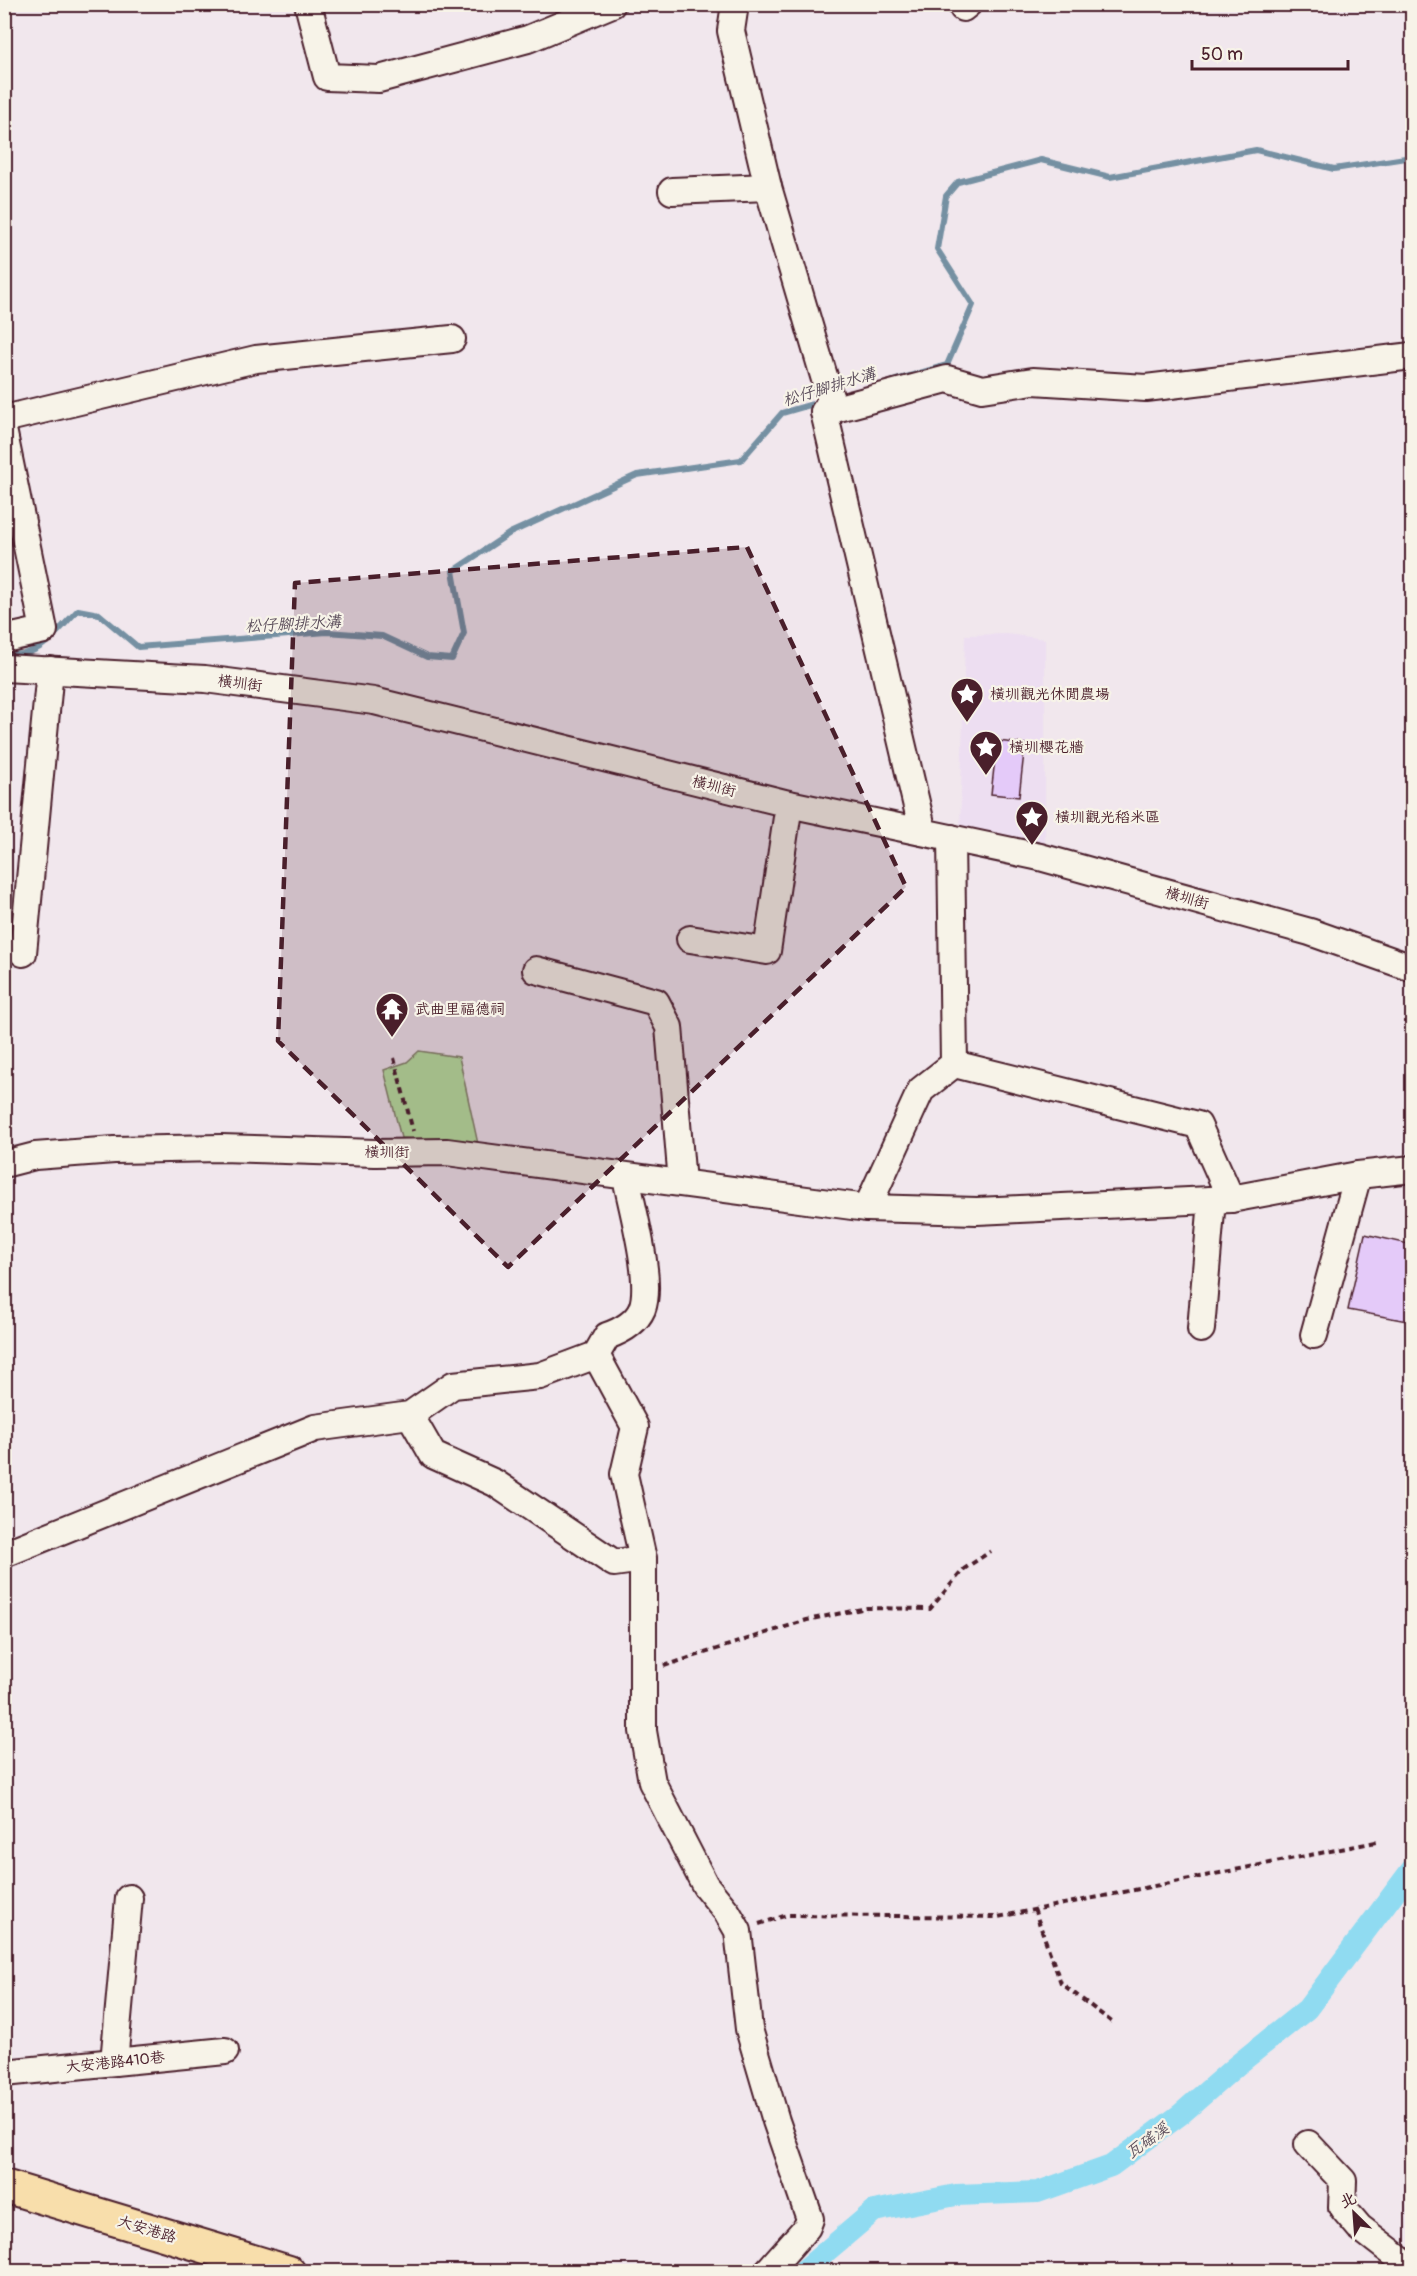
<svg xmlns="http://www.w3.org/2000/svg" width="1417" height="2276" font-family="Pangolin,'LXGW WenKai TC',sans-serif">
<rect width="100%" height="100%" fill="#f1e7ed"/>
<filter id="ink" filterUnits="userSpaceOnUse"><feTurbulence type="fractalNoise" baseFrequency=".0167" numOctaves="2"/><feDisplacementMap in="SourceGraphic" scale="12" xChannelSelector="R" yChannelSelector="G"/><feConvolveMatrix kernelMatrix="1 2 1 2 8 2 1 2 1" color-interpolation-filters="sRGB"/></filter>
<g filter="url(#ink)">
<path fill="#eddef1" d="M 1007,634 L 1045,639 L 1045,852 L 960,833 L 965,635 Z"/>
<path fill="#bae4a1" stroke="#828266" stroke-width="1.5" d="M 419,1051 L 459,1057 L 478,1144 L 401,1138 L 384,1070 L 407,1062 Z"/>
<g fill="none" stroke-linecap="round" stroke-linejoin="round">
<g stroke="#7490a2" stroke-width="6">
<path d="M 893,381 L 947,365 L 973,305 L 937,249 L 946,196 L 958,182 L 1041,160 L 1110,177 L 1256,150 L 1334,169 L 1412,157"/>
<path d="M 4,653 C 38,662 57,631 78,610 L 99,614 L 138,647 L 327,632 L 382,636 L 427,657 L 452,659 L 464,633 L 453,571 L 510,533 L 637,475 L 741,460 L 782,413 L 820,402"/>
</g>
<path stroke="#90dbf1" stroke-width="22" d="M 802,2272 L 874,2211 L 956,2195 L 1038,2192 L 1111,2166 L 1181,2114 L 1236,2066 L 1307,2009 L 1412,1869"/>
</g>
<g fill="#e4caf9" stroke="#4a1f2b" stroke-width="1.5">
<path d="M 997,741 L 1025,744 L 1019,797 L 991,794 Z"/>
<path d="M 1365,1234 L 1413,1245 L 1413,1322 L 1348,1310 Z"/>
</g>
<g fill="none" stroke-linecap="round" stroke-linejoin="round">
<defs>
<g id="minor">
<path d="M 308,4 L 327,77 L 379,79 L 528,39 L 612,4"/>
<path d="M 735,4 L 731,31 L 768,187 L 831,400 L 824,412 L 923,832"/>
<path d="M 961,4 L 963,8 L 968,4"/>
<path d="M 672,191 L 768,187"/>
<path d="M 824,412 L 947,379 L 982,389 L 1033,381 L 1146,388 L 1412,356"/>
<path d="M 4,419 L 256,359 L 452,339"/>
<path d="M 4,434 L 44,630 L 4,639"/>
<path d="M 4,668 L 205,679 L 374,701 L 789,804 L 1040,857 L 1310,932 L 1412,968"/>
<path d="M 690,939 L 767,951 L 789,804"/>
<path d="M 23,953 L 50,670"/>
<path d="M 536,970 L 656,1002 L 669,1027 L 682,1183"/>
<path d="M 954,1064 L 1198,1125 L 1231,1199"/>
<path d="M 4,1164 L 35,1156 L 114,1150 L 221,1148 L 375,1153 L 447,1152 L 867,1208 L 977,1211 L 1231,1199 L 1358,1175 L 1412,1169"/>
<path d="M 867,1208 L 921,1090 L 954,1064 L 951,838"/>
<path d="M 1201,1329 L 1212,1200"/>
<path d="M 1314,1335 L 1358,1175"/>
<path d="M 596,1355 L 635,1427 L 624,1474 L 643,1559 L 643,1731 L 652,1782 L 705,1885 L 727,1912 L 738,1931 L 749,2029 L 776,2121 L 810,2219 L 807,2227 L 767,2272"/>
<path d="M 410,1415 L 433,1455 L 495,1483 L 614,1563 L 643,1559"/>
<path d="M 4,1554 L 315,1428 L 410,1415 L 453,1385 L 540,1376 L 596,1355 L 607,1336 C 621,1331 636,1323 642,1309 C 653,1281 632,1208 626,1177"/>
<path d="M 114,2062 L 129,1898"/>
<path d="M 4,2073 L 225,2051"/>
<path d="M 1308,2144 L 1343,2181 L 1342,2207 L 1359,2227 L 1412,2268"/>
</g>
<path id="major" d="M 4,2186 L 289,2272"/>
</defs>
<use href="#minor" stroke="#4a1f2b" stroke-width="30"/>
<use href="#major" stroke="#4a1f2b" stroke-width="36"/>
<g stroke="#4a1f2b" stroke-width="4" stroke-dasharray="6 4.5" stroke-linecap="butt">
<path d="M 394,1058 L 413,1131"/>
<path d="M 664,1666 L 807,1620 L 867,1608 L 930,1609 L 964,1569 L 991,1551"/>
<path d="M 1034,1909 L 1061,1983 L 1113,2023"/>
<path d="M 759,1924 L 787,1915 L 998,1917 L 1376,1842"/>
</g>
<use href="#minor" stroke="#f7f3e8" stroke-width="26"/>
<use href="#major" stroke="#f8deab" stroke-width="32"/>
</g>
</g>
<path fill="#4a1f2b" fill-opacity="0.2" stroke="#4a1f2b" stroke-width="4.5" stroke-dasharray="12 8" stroke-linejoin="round" d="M 747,547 L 906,887 L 508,1267 L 278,1041 L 295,583 Z"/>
<defs>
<symbol id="sight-pin" viewBox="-11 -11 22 30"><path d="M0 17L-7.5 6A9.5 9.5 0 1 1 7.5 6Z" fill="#4a1f2b" stroke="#f7f3e8"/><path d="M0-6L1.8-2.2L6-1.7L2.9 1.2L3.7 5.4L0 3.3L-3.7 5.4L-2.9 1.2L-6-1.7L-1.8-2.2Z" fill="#fff"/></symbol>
<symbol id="temple-pin" viewBox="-11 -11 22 30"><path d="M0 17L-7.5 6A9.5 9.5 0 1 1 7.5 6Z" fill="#4a1f2b" stroke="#f7f3e8"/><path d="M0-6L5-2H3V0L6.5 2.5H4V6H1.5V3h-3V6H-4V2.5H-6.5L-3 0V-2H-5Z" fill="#fff"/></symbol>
</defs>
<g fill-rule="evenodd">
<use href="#sight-pin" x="948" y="675" width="38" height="52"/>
<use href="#sight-pin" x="967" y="728" width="38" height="52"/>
<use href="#sight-pin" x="1013" y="798" width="38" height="52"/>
<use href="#temple-pin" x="373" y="990" width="38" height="52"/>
</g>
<g text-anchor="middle" stroke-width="4.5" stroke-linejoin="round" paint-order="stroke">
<g font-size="15" fill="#4a1f2b" stroke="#f7f3e8">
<text transform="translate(240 683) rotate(7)" y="5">橫圳街</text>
<text transform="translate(714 786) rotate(14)" y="5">橫圳街</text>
<text transform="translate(1187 898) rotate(16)" y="5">橫圳街</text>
<text x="387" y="1157">橫圳街</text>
<text transform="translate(115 2062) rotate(-6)" y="5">大安港路410巷</text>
<text transform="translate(147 2229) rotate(17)" y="5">大安港路</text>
</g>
<g font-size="15" fill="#4a1f2b" stroke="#f7f3e8" text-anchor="start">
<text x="990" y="699">橫圳觀光休閒農場</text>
<text x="1009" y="752">橫圳櫻花牆</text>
<text x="1055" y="822">橫圳觀光稻米區</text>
<text x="415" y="1014">武曲里福德祠</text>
</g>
<g font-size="16" font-style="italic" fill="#5c4e5c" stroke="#f7f3e8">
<text transform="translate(829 386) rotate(-17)" y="6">松仔腳排水溝</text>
<text transform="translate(293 623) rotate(-3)" y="6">松仔腳排水溝</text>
<text transform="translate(1147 2140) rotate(-36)" y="6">瓦磘溪</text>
</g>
</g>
<rect width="1417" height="2276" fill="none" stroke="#f7f3e8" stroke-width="24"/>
<rect x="12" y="12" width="1393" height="2252" fill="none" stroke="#4a1f2b" stroke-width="2" filter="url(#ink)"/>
<g transform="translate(1354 2213) rotate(335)" stroke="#f7f3e8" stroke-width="4.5" paint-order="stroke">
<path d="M0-4.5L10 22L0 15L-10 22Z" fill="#4a1f2b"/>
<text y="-9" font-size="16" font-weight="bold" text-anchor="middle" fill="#4a1f2b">北</text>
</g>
<path d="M1192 60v9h156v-9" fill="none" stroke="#4a1f2b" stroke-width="3"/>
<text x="1201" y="60" font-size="18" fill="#4a1f2b" stroke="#f7f3e8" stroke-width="4.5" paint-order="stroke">50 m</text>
</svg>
